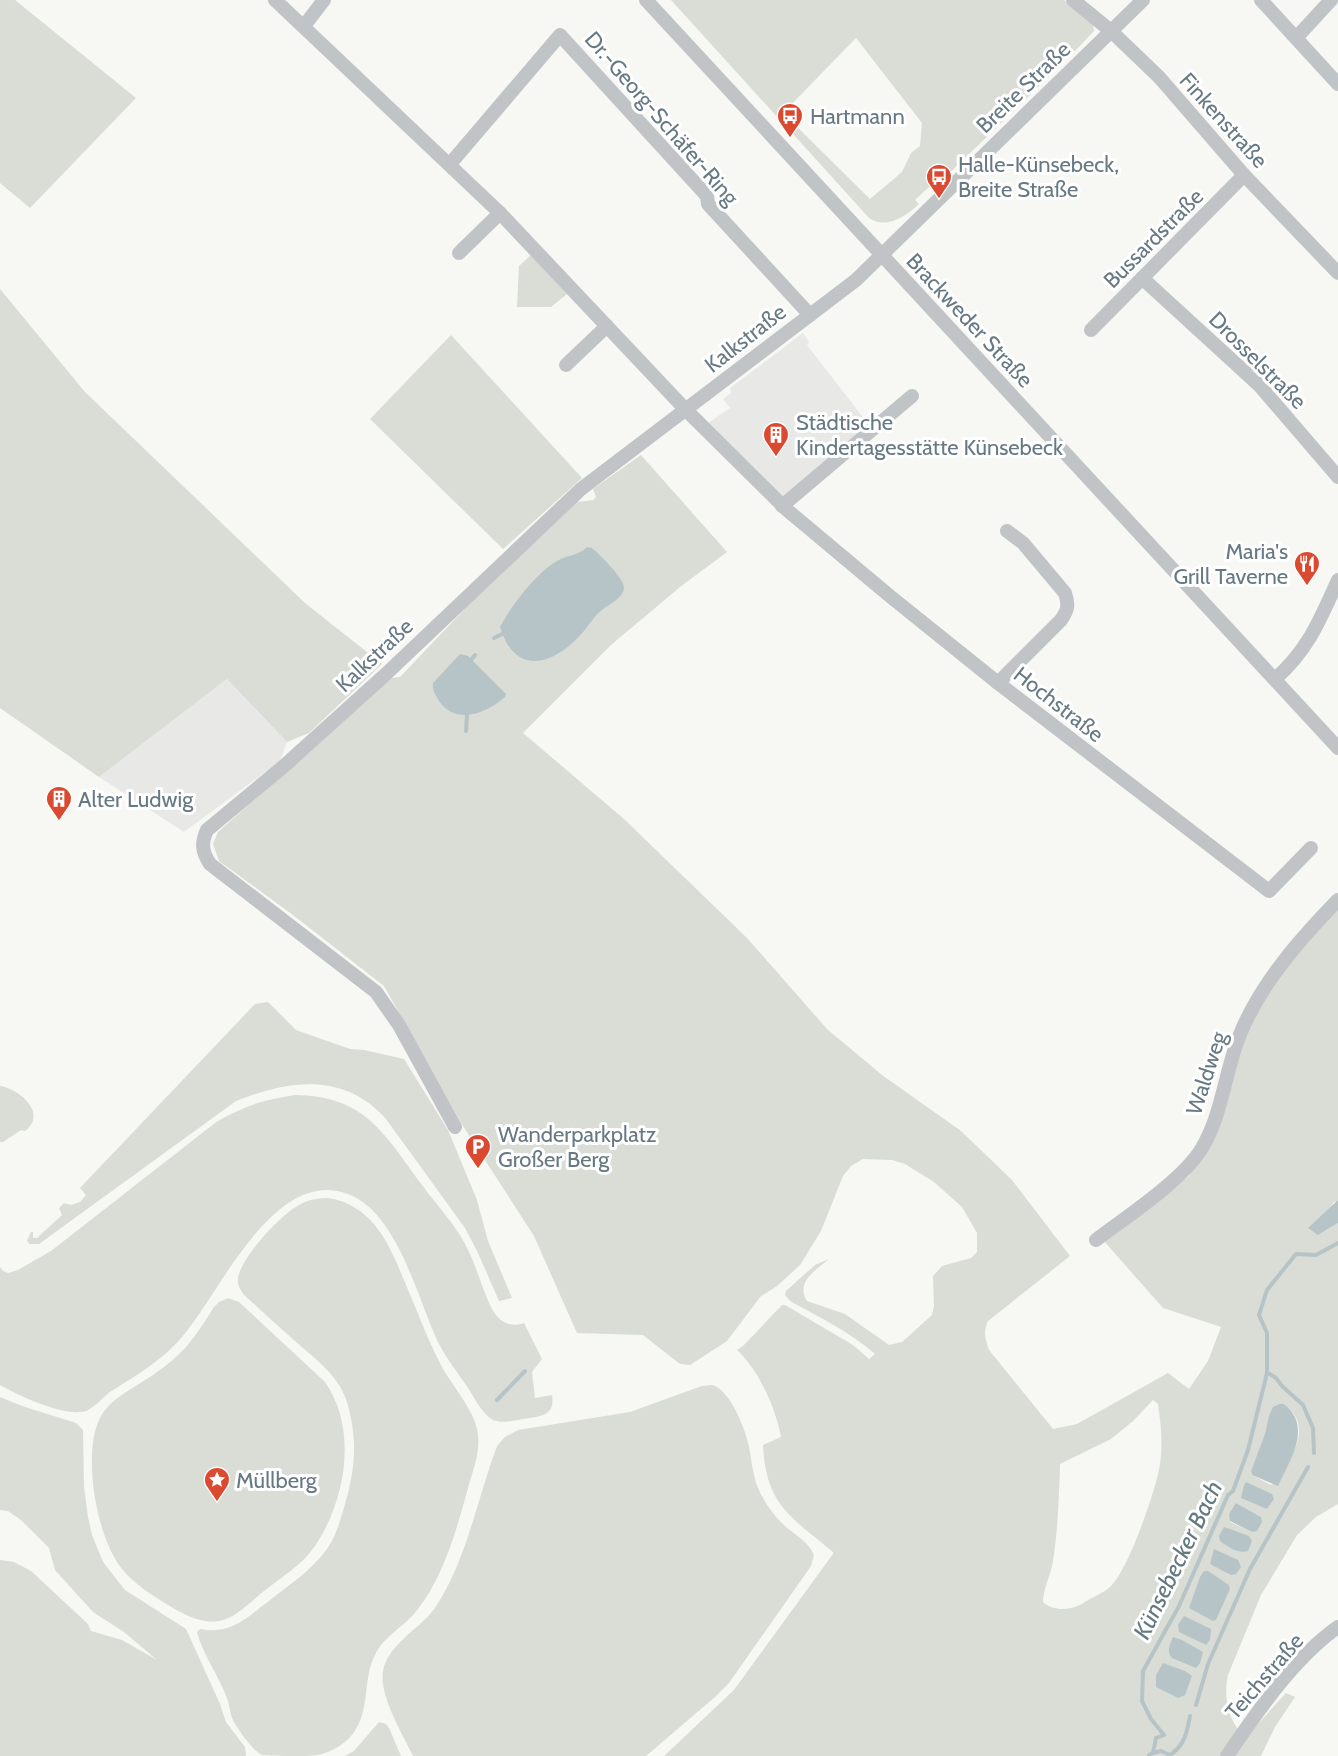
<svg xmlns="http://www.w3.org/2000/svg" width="1338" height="1756" font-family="Cabin,sans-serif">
<rect width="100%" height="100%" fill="#f7f7f4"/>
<g fill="#e8e8e7">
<path d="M 803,333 L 809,342 L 807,345 L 869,425 L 783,500 L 708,423 L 730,408 L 723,399 L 731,393 L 730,388 Z"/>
<path d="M 227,679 L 287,742 L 280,761 L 184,832 L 99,777 Z"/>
</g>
<g fill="#d9ddd5" fill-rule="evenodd">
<path d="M 0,0 L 15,0 L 136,98 L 30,208 L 0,183 Z"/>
<path d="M 671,0 L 1064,0 L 1093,24 L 1094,31 L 1075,51 L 1070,48 L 1058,61 L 1061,65 L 932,190 L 929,187 L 915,200 L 919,204 C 907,216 885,230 869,218 L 784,124 L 789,119 L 870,199 L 902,172 L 911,153 L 920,146 L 922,123 L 856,38 L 778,118 Z"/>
<path d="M 531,255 L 567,294 L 551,307 L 517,307 L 519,266 Z"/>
<path d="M 0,289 L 85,392 L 305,603 L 382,664 L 309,733 L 287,742 L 227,679 L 99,777 L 0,708 Z"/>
<path d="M 451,335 L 582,478 L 503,549 L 370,419 Z"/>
<path d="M 641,455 L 727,552 L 680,587 L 611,645 L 523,733 L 624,819 L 747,938 L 827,1029 L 882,1075 L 961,1131 L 1012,1180 L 1070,1256 L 988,1321 C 983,1332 985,1339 989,1350 L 1053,1429 L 1077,1424 L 1168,1373 L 1189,1389 L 1208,1361 L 1221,1327 L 1163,1308 L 1103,1240 L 1189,1176 L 1210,1142 L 1241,1039 L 1271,988 L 1293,956 L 1338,907 L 1338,1200 L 1333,1203 L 1318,1235 L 1338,1223 L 1338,1504 L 1316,1517 L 1297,1535 L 1261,1595 L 1228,1675 C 1223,1697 1228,1723 1246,1737 L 1286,1693 L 1295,1697 L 1275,1727 L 1261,1756 L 664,1756 L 734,1690 L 833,1554 L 833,1552 C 790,1516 766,1505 763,1445 L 781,1437 C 776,1408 758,1369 737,1350 L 744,1345 L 782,1305 L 785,1305 L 853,1345 L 869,1359 L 875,1354 C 850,1332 819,1317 790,1301 L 785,1295 L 786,1291 L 815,1265 L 829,1259 C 816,1270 795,1282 807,1301 L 845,1314 L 889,1345 L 902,1342 L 932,1315 L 934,1306 L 933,1276 L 942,1266 L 971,1258 L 977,1252 L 977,1233 L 962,1207 L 934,1182 L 905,1164 L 892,1160 L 863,1159 L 851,1166 L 843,1176 L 821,1231 L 800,1265 L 777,1286 L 761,1296 L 727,1341 L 690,1365 L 680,1364 L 643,1335 L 577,1333 L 534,1236 L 461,1123 L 384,986 L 293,915 L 219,861 L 213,844 L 218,832 L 391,678 L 400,677 L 478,595 L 577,502 L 593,500 L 596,497 L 593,489 ZM 1153,1400 L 1158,1404 C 1161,1425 1163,1443 1160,1464 C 1157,1488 1127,1573 1110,1587 C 1102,1594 1090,1598 1082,1604 C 1070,1610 1054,1612 1043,1602 C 1043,1588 1051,1575 1053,1561 C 1058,1528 1059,1497 1060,1464 L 1111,1439 L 1133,1421 ZM 1279,1404 L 1284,1404 C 1317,1429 1288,1461 1271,1485 L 1252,1475 L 1251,1471 ZM 1236,1503 L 1261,1517 L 1252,1532 L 1230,1522 Z"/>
<path d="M 268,1002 L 296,1030 L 350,1049 L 364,1050 L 404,1059 L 448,1130 L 477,1200 L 488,1241 L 512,1298 L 499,1301 L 478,1253 L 465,1228 L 386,1119 C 344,1072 289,1080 236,1101 L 39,1244 L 30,1244 L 27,1241 L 31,1232 L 33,1232 L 33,1238 L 37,1238 L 62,1215 L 59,1208 L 64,1203 L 71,1205 L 80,1202 L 86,1195 L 80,1188 L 255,1004 Z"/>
<path d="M 0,1086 C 20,1089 48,1114 25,1131 L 21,1130 L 3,1142 L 0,1142 Z"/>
<path d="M 295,1095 C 366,1096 384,1134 422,1185 C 438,1207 458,1227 469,1252 C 478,1270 485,1300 496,1315 C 502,1324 514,1327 524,1323 L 542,1359 L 532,1372 L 535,1398 L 552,1395 C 555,1416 542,1416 524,1419 C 514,1420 502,1424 493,1420 C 482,1414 474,1397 468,1388 C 458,1373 446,1358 438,1342 C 417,1298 398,1213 348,1194 C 274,1166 220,1293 182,1337 C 163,1360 135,1376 110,1392 C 100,1399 93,1411 81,1412 C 58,1414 20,1396 0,1385 L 0,1267 L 3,1271 L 8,1273 L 18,1270 L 51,1251 L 215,1123 C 243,1106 263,1100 295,1095 Z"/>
<path d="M 328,1198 C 379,1206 393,1255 411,1297 C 421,1320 430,1345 442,1367 C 453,1387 476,1412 478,1435 C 480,1453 473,1470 468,1488 C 457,1528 444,1576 418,1609 C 406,1626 384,1635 375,1655 C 363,1678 370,1706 356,1729 C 347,1745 326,1756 307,1756 C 297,1756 269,1756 262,1755 C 252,1750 241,1733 235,1724 C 230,1716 230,1707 227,1698 C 219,1676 203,1655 197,1632 L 200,1629 C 231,1635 246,1618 269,1601 C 289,1585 312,1570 327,1549 C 335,1538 339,1524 343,1511 C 355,1472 359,1440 346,1399 C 337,1374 314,1358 295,1341 C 278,1326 261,1310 244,1295 C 240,1289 237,1285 238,1278 C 241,1257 285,1209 305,1202 C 312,1199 320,1198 328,1198 Z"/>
<path d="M 228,1298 L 239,1302 L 325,1382 C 358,1429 346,1500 315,1546 C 303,1564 282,1577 264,1591 C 251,1601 236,1618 219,1621 C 201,1624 183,1614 168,1605 C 152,1595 134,1584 122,1569 C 97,1538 84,1462 97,1425 C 106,1398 136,1388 157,1372 C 167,1365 177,1357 185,1348 C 196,1336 205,1321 214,1307 L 219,1302 Z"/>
<path d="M 713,1385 C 730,1391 744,1426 748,1443 C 752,1458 752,1474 758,1488 C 764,1502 774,1516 785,1526 C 795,1535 809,1542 814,1555 L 811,1566 L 729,1683 L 715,1697 L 646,1756 L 413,1756 C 402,1733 379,1696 383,1671 C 388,1644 420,1629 435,1608 C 467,1560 477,1499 497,1446 L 505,1437 L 518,1430 L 630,1412 L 702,1386 Z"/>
<path d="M 0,1397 L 22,1406 L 76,1423 L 83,1430 L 84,1487 L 88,1517 L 92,1535 L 103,1562 L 125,1590 L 186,1629 L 220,1704 L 226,1722 L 245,1747 L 246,1756 L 0,1756 L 0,1560 L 14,1562 L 31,1571 L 88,1624 L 91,1631 L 122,1640 L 157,1660 L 124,1632 L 93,1612 L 55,1570 L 49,1548 L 21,1520 L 8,1511 L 0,1510 Z"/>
<path d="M 379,1722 L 386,1724 L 389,1728 L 401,1756 L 345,1756 L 354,1751 Z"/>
</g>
<g fill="#b7c4c7">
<path d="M 587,547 L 592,548 C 600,555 623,577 624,587 C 624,598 609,604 602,610 C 594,616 590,624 584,631 C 556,664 516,679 500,627 C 511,606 536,573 557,561 C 567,555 578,556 587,547 Z"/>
<path d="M 460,654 L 468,656 L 506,694 L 505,697 C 487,713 456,726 439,701 C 436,695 432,691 433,683 Z"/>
<path d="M 1338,1200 L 1338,1223 L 1318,1235 L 1308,1228 Z"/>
<path d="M 1279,1404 L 1284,1404 C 1313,1427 1290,1460 1278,1486 L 1252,1475 L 1251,1471 L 1265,1434 L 1269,1416 L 1273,1407 Z"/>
<path d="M 1246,1482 L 1272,1494 L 1274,1499 L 1267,1509 L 1241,1498 L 1244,1485 Z"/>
<path d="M 1236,1503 L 1261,1517 L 1262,1522 L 1257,1531 L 1252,1532 L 1230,1521 L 1229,1514 Z"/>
<path d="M 1224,1527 L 1249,1536 L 1252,1541 L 1248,1551 C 1238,1554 1228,1547 1220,1541 L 1219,1536 Z"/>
<path d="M 1214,1549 L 1238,1560 L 1241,1567 L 1236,1574 L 1231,1575 L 1210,1564 Z"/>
<path d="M 1204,1571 L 1208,1571 L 1229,1585 L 1230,1589 L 1216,1620 L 1213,1621 L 1189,1608 L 1200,1577 Z"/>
<path d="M 1184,1616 L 1211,1629 L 1210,1640 L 1206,1645 L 1179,1632 L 1178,1625 Z"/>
<path d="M 1173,1637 L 1182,1640 L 1203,1652 L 1200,1663 L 1196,1668 L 1172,1658 C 1166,1651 1170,1645 1173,1637 Z"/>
<path d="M 1163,1663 L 1185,1671 L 1192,1676 L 1185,1695 L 1178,1698 L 1156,1687 L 1156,1675 Z"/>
</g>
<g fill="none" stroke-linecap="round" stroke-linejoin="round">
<g stroke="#b7c4c7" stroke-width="4">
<path d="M 494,638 L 502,634"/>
<path d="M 471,660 L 475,655"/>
<path d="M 466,731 L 467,715"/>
<path d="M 1268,1373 L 1276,1378 L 1282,1386 L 1303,1405 L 1313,1428 L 1314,1453"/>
<path d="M 497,1400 L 525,1371"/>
<path d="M 1196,1705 L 1208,1664 L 1250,1569 L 1308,1467"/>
<path d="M 1153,1753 L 1161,1751 L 1170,1755 C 1185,1745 1187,1732 1190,1716"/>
<path d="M 1149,1755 L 1153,1753 L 1156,1738 L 1164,1735 L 1151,1719 L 1142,1701 L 1143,1671 L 1179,1606 L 1228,1495 L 1233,1491 L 1248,1450 L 1267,1373 L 1267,1333 L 1259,1315 L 1267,1290 L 1296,1254 L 1316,1255 L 1338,1243"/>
</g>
<g stroke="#c0c4c7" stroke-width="14">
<path d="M 275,0 L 500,213 L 686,410 L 787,510 L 891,597 L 998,683 L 1269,891 L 1311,848"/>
<path d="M 646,0 L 1338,748"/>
<path d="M 1073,0 L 1111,31 L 1159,77 L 1244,175 L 1338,273"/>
<path d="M 1261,0 L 1338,84"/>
<path d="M 304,26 L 324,0"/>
<path d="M 1297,37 L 1331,0"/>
<path d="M 450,164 L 560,35 L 707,196 L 708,204 L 810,315"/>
<path d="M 459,253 L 500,213"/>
<path d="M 1142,278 L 1259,385 L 1338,477"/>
<path d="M 1091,330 L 1244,175"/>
<path d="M 566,365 L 607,326"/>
<path d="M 782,506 L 912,396"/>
<path d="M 1275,679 C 1308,650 1320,620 1338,580"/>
<path d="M 998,683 L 1061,620 C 1068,610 1069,605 1065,593 L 1023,543 L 1007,531"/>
<path d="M 455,1127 L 399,1025 L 376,992 L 210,864 C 202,852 201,843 207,830 L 284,766 L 386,674 L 581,489 L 856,280 L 1143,0"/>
<path d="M 1096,1240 C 1126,1217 1183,1180 1202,1148 C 1223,1113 1225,1069 1241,1032 C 1262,982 1301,938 1338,900"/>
<path d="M 1227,1756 C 1256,1713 1295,1657 1338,1627"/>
</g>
</g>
<defs>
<symbol id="bus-pin" viewBox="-11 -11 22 30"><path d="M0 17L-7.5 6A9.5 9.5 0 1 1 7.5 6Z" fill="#da4a31" stroke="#fff"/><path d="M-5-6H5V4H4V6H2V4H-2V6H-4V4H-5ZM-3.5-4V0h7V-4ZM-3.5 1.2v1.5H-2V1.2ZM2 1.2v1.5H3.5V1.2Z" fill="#fff"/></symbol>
<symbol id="building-pin" viewBox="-11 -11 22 30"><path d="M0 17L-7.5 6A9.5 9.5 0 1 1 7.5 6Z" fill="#da4a31" stroke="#fff"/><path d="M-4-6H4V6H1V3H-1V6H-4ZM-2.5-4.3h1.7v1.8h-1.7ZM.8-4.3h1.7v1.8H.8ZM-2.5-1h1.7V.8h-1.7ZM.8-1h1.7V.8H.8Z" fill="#fff"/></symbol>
<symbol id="restaurant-pin" viewBox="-11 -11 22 30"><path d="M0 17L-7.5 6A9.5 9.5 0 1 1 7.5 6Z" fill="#da4a31" stroke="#fff"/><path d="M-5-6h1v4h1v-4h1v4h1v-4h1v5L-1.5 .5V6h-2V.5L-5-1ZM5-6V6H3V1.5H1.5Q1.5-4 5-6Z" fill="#fff"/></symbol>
<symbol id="parking-pin" viewBox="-11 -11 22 30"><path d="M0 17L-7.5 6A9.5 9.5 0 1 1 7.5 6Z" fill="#da4a31" stroke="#fff"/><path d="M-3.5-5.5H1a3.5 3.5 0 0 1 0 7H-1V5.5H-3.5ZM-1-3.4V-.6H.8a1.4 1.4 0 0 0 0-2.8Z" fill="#fff"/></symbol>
<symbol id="sight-pin" viewBox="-11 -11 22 30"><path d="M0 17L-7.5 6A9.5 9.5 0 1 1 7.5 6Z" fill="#da4a31" stroke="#fff"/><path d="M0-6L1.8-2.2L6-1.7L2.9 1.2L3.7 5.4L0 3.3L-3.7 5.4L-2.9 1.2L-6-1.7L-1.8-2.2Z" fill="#fff"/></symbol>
</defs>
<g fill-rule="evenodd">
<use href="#bus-pin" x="775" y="101" width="30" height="40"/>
<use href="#bus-pin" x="924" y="162" width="30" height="40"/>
<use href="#building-pin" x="761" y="420" width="30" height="40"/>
<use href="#restaurant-pin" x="1292" y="549" width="30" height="40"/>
<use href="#building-pin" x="44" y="784" width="30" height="40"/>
<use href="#parking-pin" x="463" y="1132" width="30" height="40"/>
<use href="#sight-pin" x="202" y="1465" width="30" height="40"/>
</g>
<g text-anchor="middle" stroke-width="6" stroke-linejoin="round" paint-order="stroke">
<g font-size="22" fill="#677983" stroke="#fff">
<text transform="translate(1023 87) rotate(-44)" y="8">Breite Straße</text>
<text transform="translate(662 118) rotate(49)" y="8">Dr.-Georg-Schäfer-Ring</text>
<text transform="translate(1224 120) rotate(48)" y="8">Finkenstraße</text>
<text transform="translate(1153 238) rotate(-45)" y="8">Bussardstraße</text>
<text transform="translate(970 320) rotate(47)" y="8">Brackweder Straße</text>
<text transform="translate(745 338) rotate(-38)" y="8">Kalkstraße</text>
<text transform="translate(1258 360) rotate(45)" y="8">Drosselstraße</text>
<text transform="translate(374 655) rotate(-43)" y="8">Kalkstraße</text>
<text transform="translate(1059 704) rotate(38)" y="8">Hochstraße</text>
<text transform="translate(1206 1073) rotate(-72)" y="8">Waldweg</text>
<text transform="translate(1264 1676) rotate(-49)" y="8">Teichstraße</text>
</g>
<g font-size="22" fill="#677983" stroke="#fff" text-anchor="start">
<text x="810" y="124">Hartmann</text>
<text x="958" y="172">Halle-Künsebeck,<tspan x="958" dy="25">Breite Straße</tspan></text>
<text x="796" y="430">Städtische<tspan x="796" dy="25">Kindertagesstätte Künsebeck</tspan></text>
<text x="1288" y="559" text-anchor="end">Maria's<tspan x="1288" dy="25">Grill Taverne</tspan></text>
<text x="78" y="807">Alter Ludwig</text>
<text x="498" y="1142">Wanderparkplatz<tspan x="498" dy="25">Großer Berg</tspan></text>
<text x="236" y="1488">Müllberg</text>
</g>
<g font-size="24" font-style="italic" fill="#637a7f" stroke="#fff">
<text transform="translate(1178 1560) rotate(-64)" y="8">Künsebecker Bach</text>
</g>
</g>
</svg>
